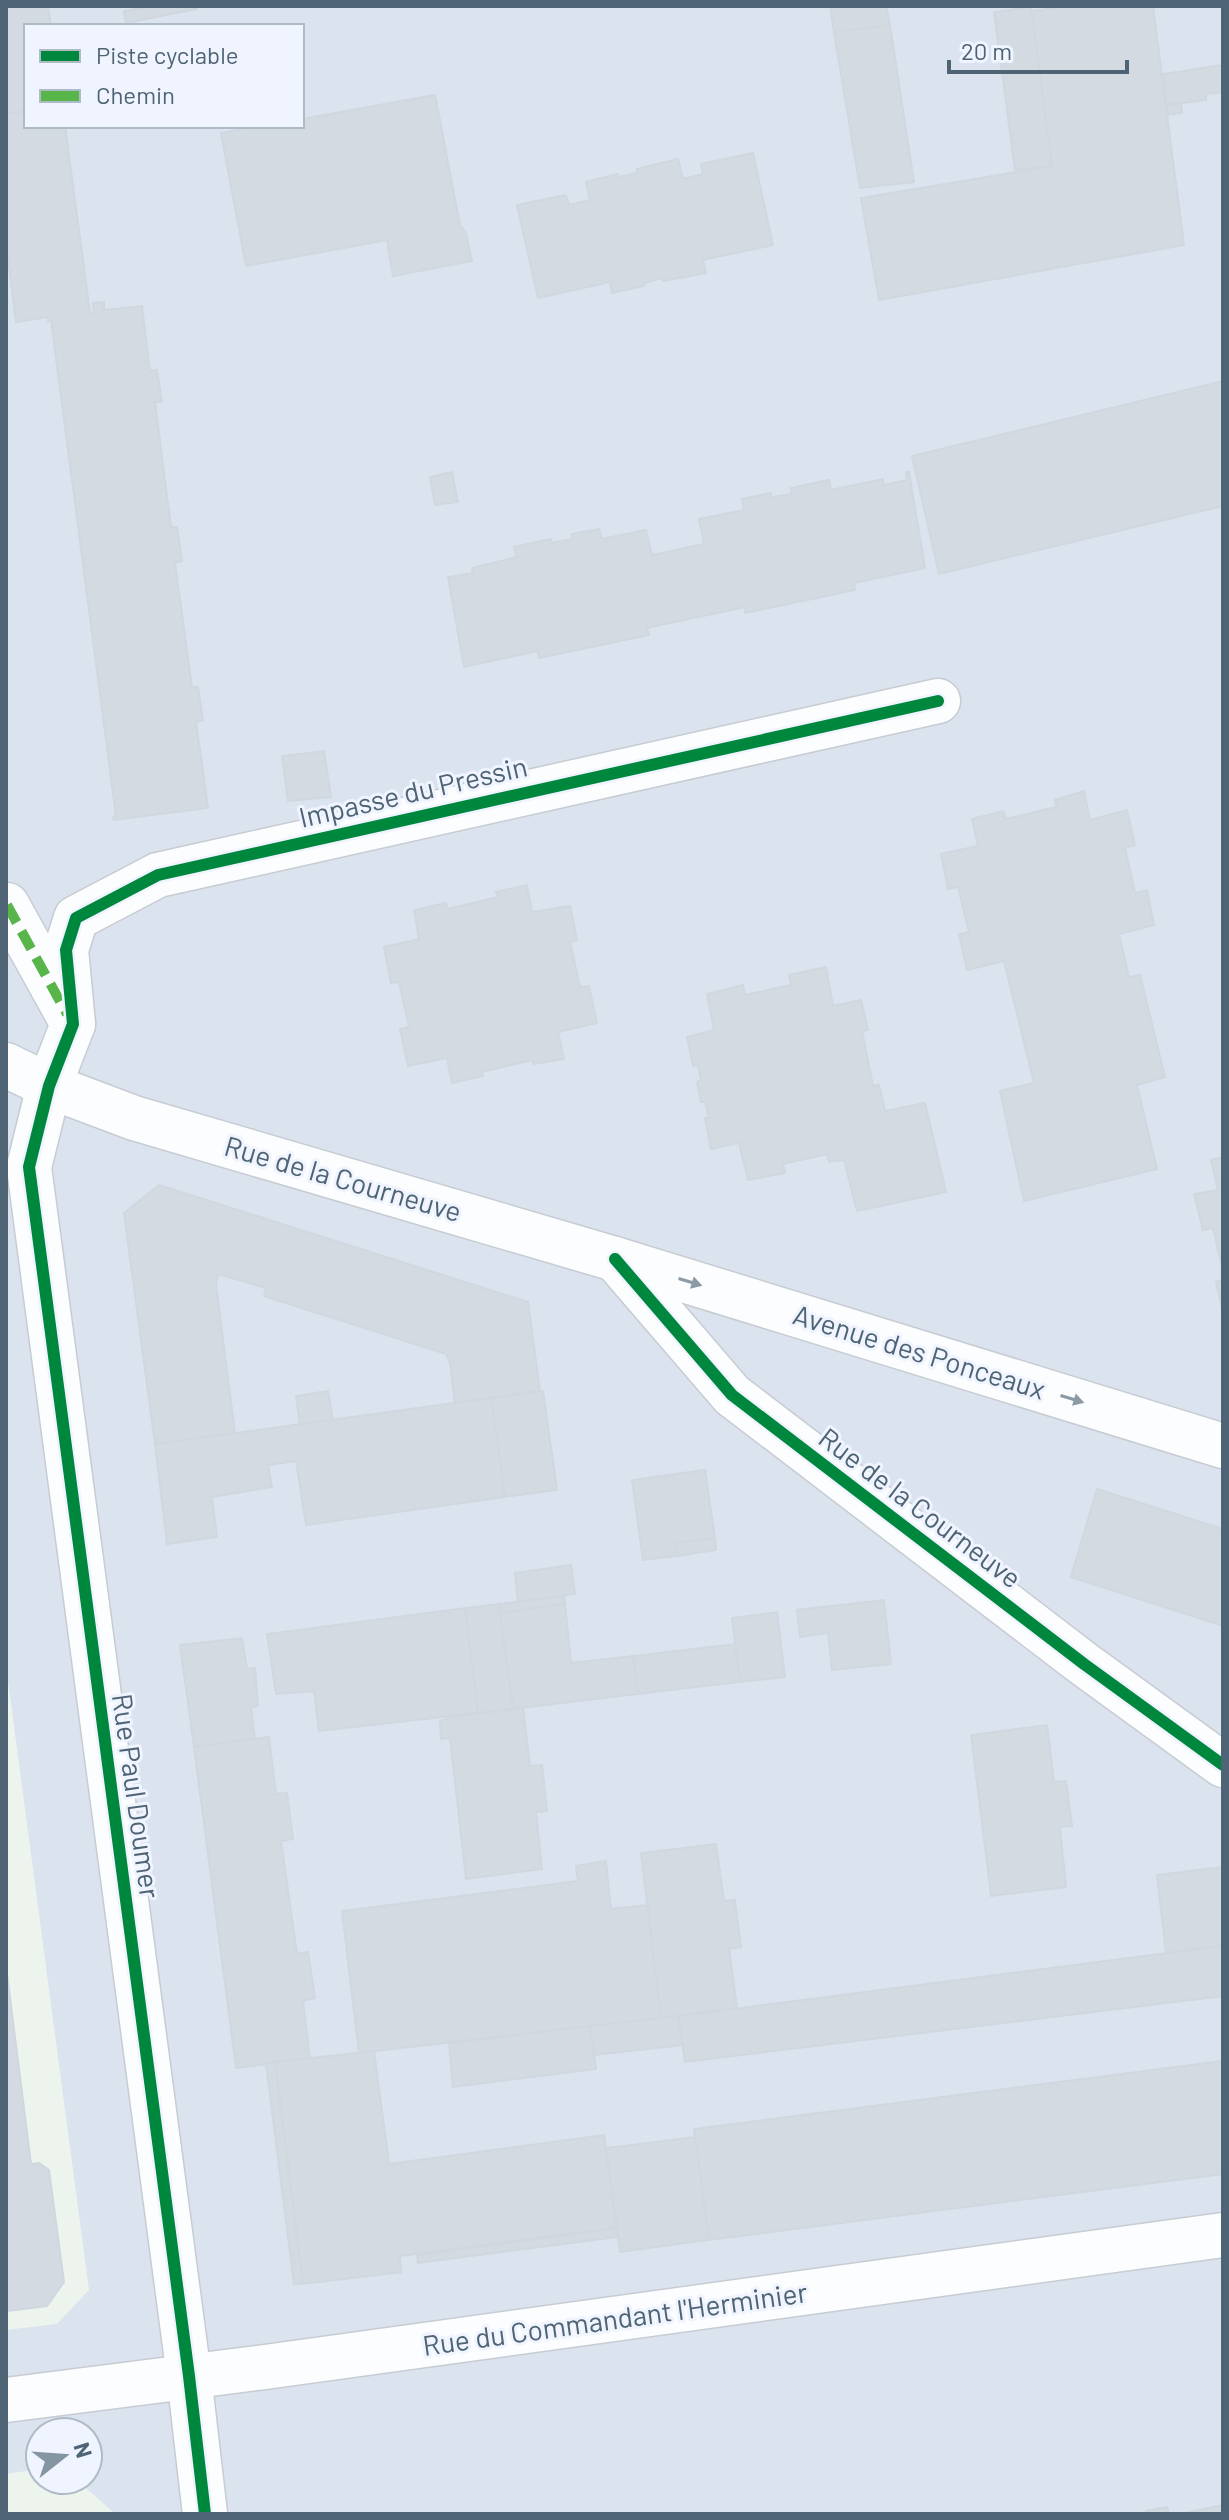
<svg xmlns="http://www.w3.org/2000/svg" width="1229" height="2520" font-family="Barlow,sans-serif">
<rect width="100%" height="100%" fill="#edf0f7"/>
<path fill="#dbe3ef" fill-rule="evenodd" d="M 6,6 L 1223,6 L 1223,2514 L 6,2514 ZM 26,26 L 302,26 L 302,126 L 26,126 ZM 40,2432 L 88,2432 L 88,2480 L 40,2480 Z"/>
<g fill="#ecf4ed">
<path d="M 6,1666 L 89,2290 L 57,2324 L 6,2330 Z"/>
<path d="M 40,2469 L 40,2480 L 77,2480 L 112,2511 L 112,2514 L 6,2514 L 6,2474 Z"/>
</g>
<g fill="#d3dae1" stroke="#d0d7df" stroke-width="2">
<path d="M 6,6 L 48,6 L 51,26 L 26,26 L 26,111 L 6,114 Z"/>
<path d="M 153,6 L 197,6 L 197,9 L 126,23 L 124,11 Z"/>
<path d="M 830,6 L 886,6 L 890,25 L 834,32 Z"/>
<path d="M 1069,6 L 1153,6 L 1184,245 L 879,300 L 861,198 L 1052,166 L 1031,11 Z"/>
<path d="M 1031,7 L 1052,166 L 1015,170 L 994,12 Z"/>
<path d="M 890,25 L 914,182 L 860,188 L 834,32 Z"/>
<path d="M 1223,65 L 1223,92 L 1206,94 L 1206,100 L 1166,105 L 1163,74 Z"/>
<path d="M 435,95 L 460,225 L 466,233 L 472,261 L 393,276 L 387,240 L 246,266 L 221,133 L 261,126 L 302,126 L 302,119 Z"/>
<path d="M 1181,103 L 1182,113 L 1168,115 L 1166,105 Z"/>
<path d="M 26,111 L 26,126 L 65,126 L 90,313 L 94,312 L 93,303 L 104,302 L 104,310 L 142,306 L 150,371 L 157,370 L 162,402 L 155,402 L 171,527 L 177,527 L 182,561 L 175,563 L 192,687 L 198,687 L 203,720 L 196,722 L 208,808 L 114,820 L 113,817 L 116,816 L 51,320 L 48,321 L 48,317 L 16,322 L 6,242 L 6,114 Z"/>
<path d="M 753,153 L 773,245 L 703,260 L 706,273 L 663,281 L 662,278 L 644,283 L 644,286 L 612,293 L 610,282 L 538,298 L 517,205 L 566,195 L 569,205 L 590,200 L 586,182 L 618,174 L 619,177 L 637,173 L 637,169 L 678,159 L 683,179 L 703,174 L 701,164 Z"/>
<path d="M 1223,381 L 1223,506 L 939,574 L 912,456 Z"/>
<path d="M 452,472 L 458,502 L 435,505 L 430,477 Z"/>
<path d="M 906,472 L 909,472 L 925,568 L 854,583 L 855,590 L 745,613 L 745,607 L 647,628 L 649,635 L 539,658 L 538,651 L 464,667 L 448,577 L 473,573 L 472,568 L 517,557 L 514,547 L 551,539 L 552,543 L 572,539 L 572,534 L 599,529 L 602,539 L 646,530 L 652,555 L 704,544 L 699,519 L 744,510 L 742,499 L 771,493 L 771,497 L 792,494 L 791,488 L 829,480 L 831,490 L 883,479 L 884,485 L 907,480 Z"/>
<path d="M 324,751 L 331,797 L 288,801 L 282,756 Z"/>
<path d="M 1084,791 L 1090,820 L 1127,810 L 1135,845 L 1125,848 L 1135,893 L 1147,890 L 1154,925 L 1119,934 L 1129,977 L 1140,975 L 1165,1077 L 1137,1085 L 1157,1169 L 1024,1201 L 1000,1091 L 1034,1083 L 1004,961 L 967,970 L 959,934 L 969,932 L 958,887 L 948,889 L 941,854 L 978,846 L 972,819 L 1003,811 L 1006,819 L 1056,807 L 1055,800 Z"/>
<path d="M 527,885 L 532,912 L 570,906 L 577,940 L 570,942 L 580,987 L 589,986 L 597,1023 L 558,1032 L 564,1059 L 534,1064 L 532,1060 L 482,1072 L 483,1076 L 452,1083 L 447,1058 L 408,1066 L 400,1029 L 409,1027 L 399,982 L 391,983 L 384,947 L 419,939 L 414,910 L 446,903 L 448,909 L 498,897 L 496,892 Z"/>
<path d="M 826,967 L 833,1006 L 861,1000 L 868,1030 L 862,1031 L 873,1086 L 879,1085 L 885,1111 L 925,1103 L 946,1192 L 857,1211 L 844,1160 L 829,1162 L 827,1154 L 783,1164 L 785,1173 L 748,1180 L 739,1143 L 711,1149 L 705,1118 L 709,1118 L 705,1102 L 701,1102 L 697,1082 L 701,1080 L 698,1065 L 693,1066 L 687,1037 L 714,1030 L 707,994 L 743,985 L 745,995 L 791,985 L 789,975 Z"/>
<path d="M 1223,1157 L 1223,1270 L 1213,1228 L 1203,1230 L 1194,1194 L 1218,1190 L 1211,1160 Z"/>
<path d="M 159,1185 L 528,1302 L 540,1391 L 455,1403 L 450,1363 L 446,1354 L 264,1296 L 266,1288 L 218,1274 L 216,1285 L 235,1433 L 155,1444 L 124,1213 Z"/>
<path d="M 1223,1280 L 1223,1312 L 1216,1282 Z"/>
<path d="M 328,1391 L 333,1420 L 300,1424 L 296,1396 Z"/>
<path d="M 543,1391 L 557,1490 L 505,1497 L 491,1398 Z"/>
<path d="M 491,1398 L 505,1497 L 306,1525 L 296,1461 L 268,1465 L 272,1487 L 212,1497 L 217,1537 L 167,1544 L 155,1444 Z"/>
<path d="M 705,1470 L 715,1538 L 675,1543 L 677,1556 L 643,1560 L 632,1480 Z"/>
<path d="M 1097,1489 L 1223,1529 L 1223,1626 L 1071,1577 Z"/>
<path d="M 715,1538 L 716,1550 L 677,1556 L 675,1543 Z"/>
<path d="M 571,1565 L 575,1594 L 518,1602 L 515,1573 Z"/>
<path d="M 564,1596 L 565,1604 L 500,1613 L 499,1604 Z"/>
<path d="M 884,1600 L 891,1664 L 832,1670 L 828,1633 L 800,1637 L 797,1610 Z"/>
<path d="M 499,1604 L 513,1709 L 478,1713 L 465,1608 Z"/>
<path d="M 565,1604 L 571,1663 L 633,1656 L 638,1694 L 513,1709 L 500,1613 Z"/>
<path d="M 465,1608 L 478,1713 L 319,1731 L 314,1691 L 276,1694 L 267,1634 Z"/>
<path d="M 777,1612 L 785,1677 L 740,1682 L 732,1618 Z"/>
<path d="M 242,1638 L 247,1669 L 255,1668 L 258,1706 L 251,1707 L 255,1739 L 194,1747 L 180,1645 Z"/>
<path d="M 735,1644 L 740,1682 L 638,1694 L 633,1656 Z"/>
<path d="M 523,1708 L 530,1766 L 542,1765 L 547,1811 L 536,1812 L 542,1869 L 466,1879 L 450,1738 L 441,1739 L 440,1721 L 448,1719 L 448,1717 Z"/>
<path d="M 1047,1725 L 1054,1782 L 1066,1781 L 1072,1826 L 1060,1827 L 1066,1887 L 991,1896 L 971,1735 Z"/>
<path d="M 269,1737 L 276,1794 L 287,1793 L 293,1839 L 281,1841 L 297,1954 L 308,1952 L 315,1998 L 303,2001 L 310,2059 L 236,2068 L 194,1747 Z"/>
<path d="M 716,1844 L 724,1901 L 735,1900 L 741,1947 L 729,1949 L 737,2008 L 661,2018 L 641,1853 Z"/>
<path d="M 606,1861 L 611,1909 L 647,1905 L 661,2018 L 359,2053 L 342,1911 L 578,1881 L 576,1866 Z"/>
<path d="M 1223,1867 L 1223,1946 L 1166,1953 L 1157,1875 Z"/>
<path d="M 1223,1946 L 1223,1996 L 685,2062 L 678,2016 Z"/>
<path d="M 6,1966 L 31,2164 L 39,2163 L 49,2170 L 64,2282 L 47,2306 L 6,2311 Z"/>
<path d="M 678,2016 L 683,2045 L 594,2055 L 590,2026 Z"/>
<path d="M 590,2026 L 596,2069 L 453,2087 L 449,2043 Z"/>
<path d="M 374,2051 L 389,2164 L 604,2135 L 617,2228 L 400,2256 L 401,2272 L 303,2284 L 275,2062 Z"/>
<path d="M 1223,2061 L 1223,2174 L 709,2240 L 694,2129 Z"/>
<path d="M 275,2062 L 303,2284 L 294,2284 L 266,2064 Z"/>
<path d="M 695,2137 L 709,2240 L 620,2252 L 606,2148 Z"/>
<path d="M 617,2228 L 618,2237 L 418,2263 L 417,2255 Z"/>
<path d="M 1223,2505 L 1223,2514 L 1180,2514 Z"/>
<path d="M 1167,2507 L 1169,2514 L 1147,2514 L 1146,2511 Z"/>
</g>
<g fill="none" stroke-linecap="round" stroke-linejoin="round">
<defs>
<path id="pedestrian" d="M 7,905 L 73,1024"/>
<g id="minor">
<path d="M 6,1065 L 49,1086 L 134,1118 L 615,1259 L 1223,1446"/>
<path d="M 615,1259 L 732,1395 L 1084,1664 L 1223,1765"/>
<path d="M 6,2400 L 265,2367 L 1223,2235"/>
<path d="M 205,2514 L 189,2376 L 29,1167 L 49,1086 L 73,1024 L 66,950 L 76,918 L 158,875 L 938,701"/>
</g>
</defs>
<use href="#pedestrian" stroke="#c7ccd3" stroke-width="47"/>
<use href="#minor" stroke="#c7ccd3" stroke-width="47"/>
<use href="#pedestrian" stroke="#fcfdfe" stroke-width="44"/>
<use href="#minor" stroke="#fcfdfe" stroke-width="44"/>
<path stroke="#58b549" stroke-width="10" stroke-dasharray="20 10" stroke-linecap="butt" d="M 7,905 L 67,1014"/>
<defs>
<g id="cycleway">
<path d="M 615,1259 L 732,1395 L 1084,1664 L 1223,1765"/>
<path d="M 205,2514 L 189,2376 L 29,1167 L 49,1086 L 73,1024 L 66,950 L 76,918 L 158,875 L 938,701"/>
</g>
</defs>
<use href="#cycleway" stroke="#eff4fe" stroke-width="17"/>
<use href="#cycleway" stroke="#00873e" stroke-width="12"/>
</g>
<defs><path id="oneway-solid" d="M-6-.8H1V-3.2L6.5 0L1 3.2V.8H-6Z" transform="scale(2)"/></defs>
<g fill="#8b9aa4">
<use href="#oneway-solid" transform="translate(690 1282) rotate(17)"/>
<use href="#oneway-solid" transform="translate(1072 1399) rotate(17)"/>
</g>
<g text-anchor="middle" stroke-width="6" stroke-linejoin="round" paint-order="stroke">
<g font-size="28" fill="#4e6474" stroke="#eff4fe">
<text transform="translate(413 792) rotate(-13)" y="10">Impasse du Pressin</text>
<text transform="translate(343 1179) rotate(16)" y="10">Rue de la Courneuve</text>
<text transform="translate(919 1352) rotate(17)" y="10">Avenue des Ponceaux</text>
<text transform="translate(920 1508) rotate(37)" y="10">Rue de la Courneuve</text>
<text transform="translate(136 1796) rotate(82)" y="10">Rue Paul Doumer</text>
<text transform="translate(615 2319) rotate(-8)" y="10">Rue du Commandant l'Herminier</text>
</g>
</g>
<rect width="1229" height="2520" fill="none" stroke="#4e6474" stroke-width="16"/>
<rect x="24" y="24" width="280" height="104" fill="#eff4fe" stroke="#afbac7" stroke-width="2"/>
<rect x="40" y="50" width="40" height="12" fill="#00873e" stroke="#afbac7" stroke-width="2"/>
<text x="96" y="64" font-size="24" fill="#4e6474">Piste cyclable</text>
<rect x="40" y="90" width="40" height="12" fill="#58b549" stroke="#afbac7" stroke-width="2"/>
<text x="96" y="104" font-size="24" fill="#4e6474">Chemin</text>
<g transform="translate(64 2456) rotate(73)"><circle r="38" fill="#eff4fe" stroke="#afbac7" stroke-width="2"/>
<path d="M0-6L14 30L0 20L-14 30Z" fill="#8695a2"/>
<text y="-12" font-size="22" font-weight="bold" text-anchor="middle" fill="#4e6474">N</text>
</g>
<path d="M949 60v12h178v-12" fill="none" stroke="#4e6474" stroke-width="4"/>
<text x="961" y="60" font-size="24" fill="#4e6474" stroke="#eff4fe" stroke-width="6" paint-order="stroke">20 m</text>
</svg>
